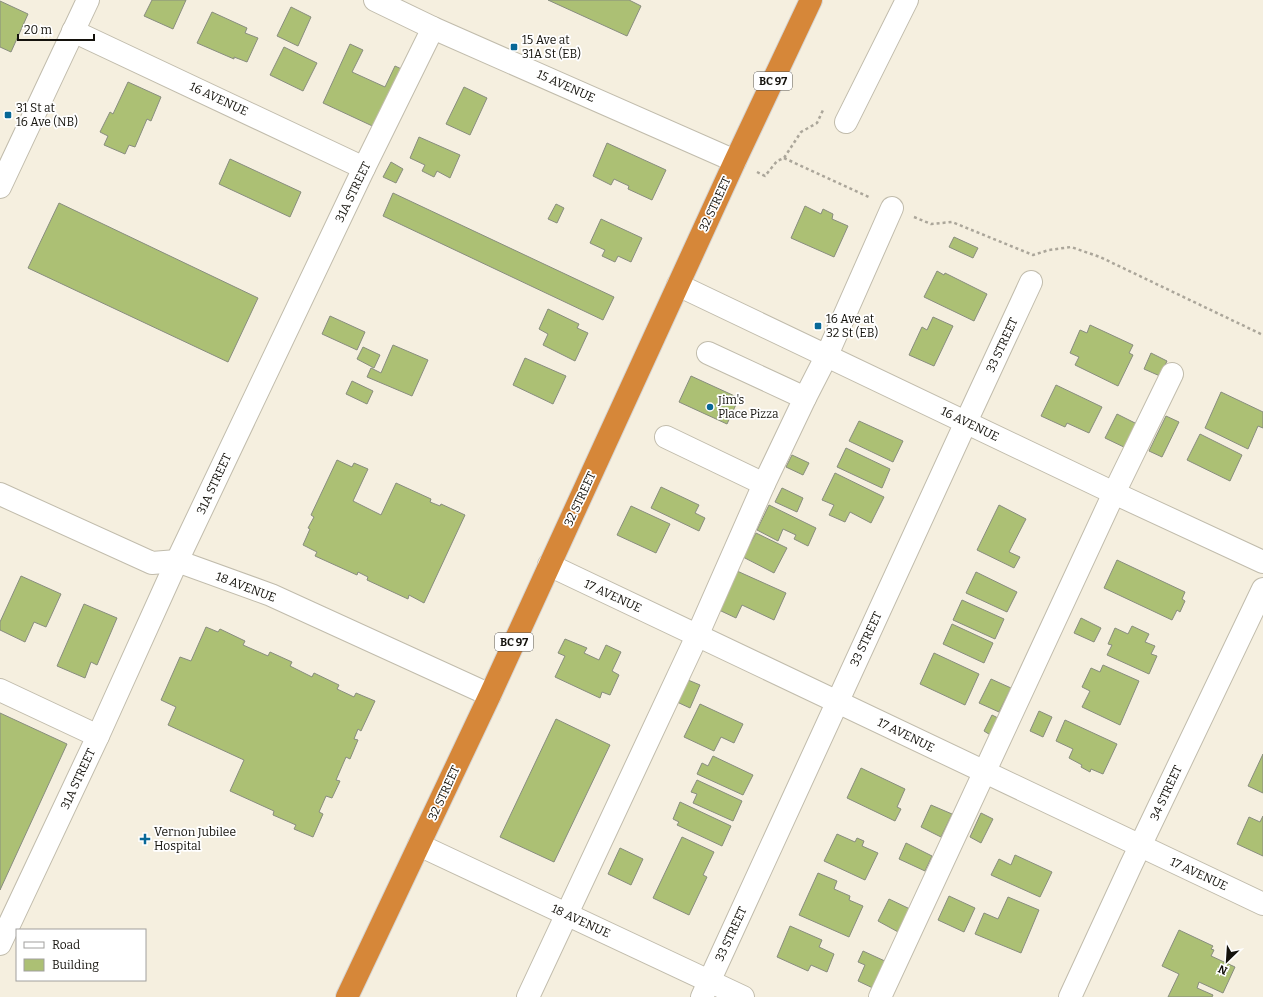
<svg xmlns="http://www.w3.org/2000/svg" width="1263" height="997" font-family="Bitter,serif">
<rect width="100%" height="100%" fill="#f5efdf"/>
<g fill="#acc074" stroke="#888d7e">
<path d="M 152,0 L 186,0 L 173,29 L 144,16 Z"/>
<path d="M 548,0 L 629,0 L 641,6 L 627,36 Z"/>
<path d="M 0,1 L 28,14 L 11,52 L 0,47 Z"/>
<path d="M 291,7 L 311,17 L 298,46 L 277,36 Z"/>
<path d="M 212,12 L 247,28 L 245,33 L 258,38 L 247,62 L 234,57 L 234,59 L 197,43 Z"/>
<path d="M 350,44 L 363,50 L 352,72 L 385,87 L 395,66 L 408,72 L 381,130 L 323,103 Z"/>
<path d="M 284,47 L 317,63 L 303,91 L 270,75 Z"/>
<path d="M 128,82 L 161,97 L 151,121 L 147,119 L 135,147 L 129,145 L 125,154 L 104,145 L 108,136 L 100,132 L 110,112 L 113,114 Z"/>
<path d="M 464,87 L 487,98 L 470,135 L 446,124 Z"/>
<path d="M 419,137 L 460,155 L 450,178 L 437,171 L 434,177 L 422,171 L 425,165 L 410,158 Z"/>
<path d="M 607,143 L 666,170 L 652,200 L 628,189 L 629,186 L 614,179 L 611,185 L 593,176 Z"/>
<path d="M 230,159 L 301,192 L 290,217 L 219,184 Z"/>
<path d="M 391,162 L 403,169 L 396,183 L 383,177 Z"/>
<path d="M 393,193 L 614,297 L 603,320 L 383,216 Z"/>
<path d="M 59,203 L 258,298 L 228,362 L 28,268 Z"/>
<path d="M 556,204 L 564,208 L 557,223 L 548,219 Z"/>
<path d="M 805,206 L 821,214 L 823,209 L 833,214 L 832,219 L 848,226 L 834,257 L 791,238 Z"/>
<path d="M 601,219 L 642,238 L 631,262 L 618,256 L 615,262 L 602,256 L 605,250 L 590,243 Z"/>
<path d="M 954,237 L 978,248 L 973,258 L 949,247 Z"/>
<path d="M 937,271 L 944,275 L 945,273 L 987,294 L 974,321 L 924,297 Z"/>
<path d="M 548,309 L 579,324 L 577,328 L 588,333 L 575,361 L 543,345 L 548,334 L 539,329 Z"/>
<path d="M 330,316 L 365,332 L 357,350 L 322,334 Z"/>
<path d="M 933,317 L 953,326 L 934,366 L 909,355 L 922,327 L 927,330 Z"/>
<path d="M 1090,325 L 1133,345 L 1129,353 L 1133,355 L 1118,386 L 1075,365 L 1079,357 L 1070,353 L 1080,330 L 1087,333 Z"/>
<path d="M 393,345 L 428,360 L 412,396 L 367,377 L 371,368 L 381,373 Z"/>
<path d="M 363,347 L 380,355 L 374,368 L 357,359 Z"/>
<path d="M 1151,353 L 1167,361 L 1160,376 L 1144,369 Z"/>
<path d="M 525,358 L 566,376 L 553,404 L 513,385 Z"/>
<path d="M 691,376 L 739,398 L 727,424 L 679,402 Z"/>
<path d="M 352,381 L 373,391 L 367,404 L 346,394 Z"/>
<path d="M 1056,385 L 1102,407 L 1089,433 L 1067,423 L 1065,427 L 1041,416 Z"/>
<path d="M 1221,392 L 1263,412 L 1263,428 L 1258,426 L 1248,449 L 1205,428 Z"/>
<path d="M 1117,414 L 1139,425 L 1128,449 L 1105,438 Z"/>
<path d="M 1166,416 L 1179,422 L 1162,457 L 1149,451 Z"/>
<path d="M 859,421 L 903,441 L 893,462 L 849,441 Z"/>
<path d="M 1200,434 L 1242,455 L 1230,481 L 1187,460 Z"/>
<path d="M 846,448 L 890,469 L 882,488 L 837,467 Z"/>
<path d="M 792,455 L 809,463 L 803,475 L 786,467 Z"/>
<path d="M 337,460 L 352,467 L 354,463 L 368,469 L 353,501 L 381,515 L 396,483 L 431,499 L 430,502 L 440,506 L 441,504 L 465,515 L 424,603 L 409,595 L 408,599 L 367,580 L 368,577 L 358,572 L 357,575 L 315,556 L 317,552 L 303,545 L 310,529 L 308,528 L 314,517 L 311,515 Z"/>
<path d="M 835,473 L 884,497 L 871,523 L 850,512 L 845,522 L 829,515 L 834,505 L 822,500 Z"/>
<path d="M 661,487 L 699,505 L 695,513 L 705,518 L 699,531 L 651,508 Z"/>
<path d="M 782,488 L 803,498 L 797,512 L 775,502 Z"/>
<path d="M 769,505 L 816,528 L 808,546 L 794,539 L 796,535 L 783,529 L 778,541 L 757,530 Z"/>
<path d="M 999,505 L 1026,519 L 1009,552 L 1020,557 L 1014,568 L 977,550 Z"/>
<path d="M 631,506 L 670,524 L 656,553 L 617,535 Z"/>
<path d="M 756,533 L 787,548 L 774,573 L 743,557 Z"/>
<path d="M 1117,560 L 1185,592 L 1182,599 L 1185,601 L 1180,612 L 1177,610 L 1172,620 L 1104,588 Z"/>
<path d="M 737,571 L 786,593 L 774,620 L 742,605 L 736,618 L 719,610 Z"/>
<path d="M 976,572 L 1017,592 L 1007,612 L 966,593 Z"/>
<path d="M 21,576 L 61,594 L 46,627 L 34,622 L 25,642 L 0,630 L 0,622 Z"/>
<path d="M 962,600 L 1004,619 L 995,639 L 953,620 Z"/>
<path d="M 84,604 L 117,618 L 97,665 L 91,662 L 85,678 L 57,666 Z"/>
<path d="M 1081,618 L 1101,628 L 1094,642 L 1074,633 Z"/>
<path d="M 952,624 L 993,643 L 984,663 L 943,644 Z"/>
<path d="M 1132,626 L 1149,634 L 1145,642 L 1155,646 L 1151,654 L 1157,656 L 1149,674 L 1107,655 L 1112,645 L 1108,644 L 1115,628 L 1128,634 Z"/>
<path d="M 206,627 L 218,632 L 220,629 L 245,641 L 243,645 L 268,656 L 270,652 L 292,662 L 290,666 L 312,677 L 314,673 L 339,685 L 337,689 L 354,697 L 356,693 L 375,701 L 361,731 L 358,729 L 354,739 L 358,740 L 350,759 L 346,757 L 336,780 L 340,781 L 332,798 L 326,796 L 319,812 L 323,814 L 313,837 L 294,829 L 296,825 L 273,815 L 274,811 L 230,791 L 244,760 L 168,725 L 176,707 L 161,700 L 180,657 L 191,661 Z"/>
<path d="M 565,639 L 587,648 L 584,653 L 599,660 L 606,645 L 621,652 L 612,671 L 619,675 L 610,695 L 602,692 L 600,698 L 555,677 L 565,656 L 558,653 Z"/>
<path d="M 934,653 L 979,674 L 965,705 L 920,684 Z"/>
<path d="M 1103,665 L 1139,681 L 1120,725 L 1082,707 L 1090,691 L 1082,687 L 1091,668 L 1100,672 Z"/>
<path d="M 991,679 L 1011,688 L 999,712 L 979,703 Z"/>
<path d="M 688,680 L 700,685 L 690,708 L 677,702 Z"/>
<path d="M 700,704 L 743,724 L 734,743 L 721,737 L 714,751 L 684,737 Z"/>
<path d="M 1039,711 L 1052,717 L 1043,737 L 1030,731 Z"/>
<path d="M 0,713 L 67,744 L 0,890 Z"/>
<path d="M 992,715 L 1000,719 L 992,736 L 984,731 Z"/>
<path d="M 556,719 L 610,745 L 554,862 L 500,837 Z"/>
<path d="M 1065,720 L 1117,744 L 1103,774 L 1091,769 L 1090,772 L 1081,767 L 1082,765 L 1069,758 L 1073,749 L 1056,741 Z"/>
<path d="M 1263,754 L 1263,793 L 1248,786 Z"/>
<path d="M 713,756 L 753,775 L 743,795 L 697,774 L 702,763 L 708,766 Z"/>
<path d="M 861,768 L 905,789 L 897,807 L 901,809 L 895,821 L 847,798 Z"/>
<path d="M 697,780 L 742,801 L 733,821 L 693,803 L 697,794 L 691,792 Z"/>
<path d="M 680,802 L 731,826 L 722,846 L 677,825 L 679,822 L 673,819 Z"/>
<path d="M 931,805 L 952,814 L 941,837 L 921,827 Z"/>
<path d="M 981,813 L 993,819 L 981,843 L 970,837 Z"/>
<path d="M 1263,816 L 1263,856 L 1237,844 L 1249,817 L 1260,822 Z"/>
<path d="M 837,834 L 855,842 L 857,838 L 864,841 L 862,846 L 878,853 L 865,880 L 824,861 Z"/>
<path d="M 682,837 L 714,852 L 703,875 L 707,877 L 689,915 L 653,898 Z"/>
<path d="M 906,843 L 932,856 L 925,871 L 899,859 Z"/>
<path d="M 620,848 L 643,859 L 631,885 L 608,874 Z"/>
<path d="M 1015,855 L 1052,872 L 1040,897 L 991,875 L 999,859 L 1011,865 Z"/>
<path d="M 818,873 L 837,881 L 834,889 L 850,896 L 849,900 L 863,906 L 849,937 L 799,915 Z"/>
<path d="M 949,896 L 975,908 L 964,932 L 938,920 Z"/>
<path d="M 1008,897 L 1039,910 L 1021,953 L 975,934 L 984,913 L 998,919 Z"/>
<path d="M 889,899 L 912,910 L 900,933 L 878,921 Z"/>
<path d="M 790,926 L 822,940 L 819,947 L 834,954 L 827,972 L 811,965 L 808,971 L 777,957 Z"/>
<path d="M 1179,930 L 1213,946 L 1211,949 L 1214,950 L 1211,956 L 1235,967 L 1223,993 L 1199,982 L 1197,988 L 1213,995 L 1212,997 L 1168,997 L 1179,974 L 1162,966 Z"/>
<path d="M 863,951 L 887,962 L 875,989 L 858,981 L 865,965 L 858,962 Z"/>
</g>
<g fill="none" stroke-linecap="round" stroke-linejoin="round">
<defs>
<g id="minor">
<path d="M 375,0 L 433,28 L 735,161"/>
<path d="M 73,31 L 364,168"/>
<path d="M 846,122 L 907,0"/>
<path d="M 0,187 L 88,0"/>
<path d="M 678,285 L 1114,493 L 1263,562"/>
<path d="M 708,353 L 805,398"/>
<path d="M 666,437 L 764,484"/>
<path d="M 0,494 L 152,563 L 177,561 L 271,595 L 490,695"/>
<path d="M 549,565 L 1263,904"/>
<path d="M 0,690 L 98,736"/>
<path d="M 419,845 L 743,997"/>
<path d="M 0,944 L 98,736 L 177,561 L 364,168 L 433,28"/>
<path d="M 528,997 L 697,636 L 764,484 L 805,398 L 827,355 L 892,208"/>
<path d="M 702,997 L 966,422 L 1031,282"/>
<path d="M 880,997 L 1114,493 L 1172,374"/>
<path d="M 1070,997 L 1131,865 L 1263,589"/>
</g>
<path id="highway" d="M 347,997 L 490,695 L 735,161 L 811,0"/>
</defs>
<use href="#minor" stroke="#c1bcac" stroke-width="24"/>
<use href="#highway" stroke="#d5d4d3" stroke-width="24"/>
<g stroke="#aba69a" stroke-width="2.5" stroke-dasharray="3 3" stroke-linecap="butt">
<path d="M 784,158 L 871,198"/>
<path d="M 757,172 L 765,176 L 777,161 L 784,158 L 801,132 L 817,123 L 823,110"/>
<path d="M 914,217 L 931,224 L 952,222 L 1033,255 L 1049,250 L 1071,247 L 1100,257 L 1263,335"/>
</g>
<use href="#minor" stroke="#fff" stroke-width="22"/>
<use href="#highway" stroke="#d68739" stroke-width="22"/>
</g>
<g fill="#086897" stroke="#fff" stroke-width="1.5">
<rect x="510" y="43" width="8" height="8" rx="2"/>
<rect x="4" y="111" width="8" height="8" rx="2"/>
<rect x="814" y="322" width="8" height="8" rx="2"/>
<circle cx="710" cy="407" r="4"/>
<path d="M143 833h4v4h4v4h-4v4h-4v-4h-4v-4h4z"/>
</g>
<g text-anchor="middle" stroke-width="3.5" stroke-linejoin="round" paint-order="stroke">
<g fill="#fff" stroke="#5a5955" stroke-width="1">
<rect x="754" y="72" width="38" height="18" rx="3"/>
<rect x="495" y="633" width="38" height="18" rx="3"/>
</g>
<g font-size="11" font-weight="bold" fill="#14120c">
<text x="773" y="85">BC 97</text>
<text x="514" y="646">BC 97</text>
</g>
<g font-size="12" fill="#14120c" stroke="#fff" text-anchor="start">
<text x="522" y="44">15 Ave at<tspan x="522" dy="14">31A St (EB)</tspan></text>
<text x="16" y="112">31 St at<tspan x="16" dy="14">16 Ave (NB)</tspan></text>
<text x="826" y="323">16 Ave at<tspan x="826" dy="14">32 St (EB)</tspan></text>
<text x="718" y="404">Jim's<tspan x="718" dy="14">Place Pizza</tspan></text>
<text x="154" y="836">Vernon Jubilee<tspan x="154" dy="14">Hospital</tspan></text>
</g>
<g font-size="12" fill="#14120c" stroke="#fff">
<text transform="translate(566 86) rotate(24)" y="4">15 AVENUE</text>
<text transform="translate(219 99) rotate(25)" y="4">16 AVENUE</text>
<text transform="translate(353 192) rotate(-64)" y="4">31A STREET</text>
<text transform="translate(715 204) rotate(-65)" y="4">32 STREET</text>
<text transform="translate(1002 345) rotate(-65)" y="4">33 STREET</text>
<text transform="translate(970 424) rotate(26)" y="4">16 AVENUE</text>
<text transform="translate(214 484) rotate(-65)" y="4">31A STREET</text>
<text transform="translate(580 499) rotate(-65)" y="4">32 STREET</text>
<text transform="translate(246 587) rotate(21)" y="4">18 AVENUE</text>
<text transform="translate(613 596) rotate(25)" y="4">17 AVENUE</text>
<text transform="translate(866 639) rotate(-65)" y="4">33 STREET</text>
<text transform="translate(906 735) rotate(26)" y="4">17 AVENUE</text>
<text transform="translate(78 779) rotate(-65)" y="4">31A STREET</text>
<text transform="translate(444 793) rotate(-65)" y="4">32 STREET</text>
<text transform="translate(1166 793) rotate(-65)" y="4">34 STREET</text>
<text transform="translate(1199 874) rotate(25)" y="4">17 AVENUE</text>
<text transform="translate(581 921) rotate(25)" y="4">18 AVENUE</text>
<text transform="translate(731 934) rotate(-65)" y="4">33 STREET</text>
</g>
</g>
<rect x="16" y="929" width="130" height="52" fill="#ffffff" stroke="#a1a09e"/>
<rect x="24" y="942" width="20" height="6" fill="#ffffff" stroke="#a1a09e"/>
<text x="52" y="949" font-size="12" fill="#14120c">Road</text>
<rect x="24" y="959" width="20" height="12" fill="#acc074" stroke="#a1a09e"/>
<text x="52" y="969" font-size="12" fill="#14120c">Building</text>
<g transform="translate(1227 961) rotate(205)" stroke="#ffffff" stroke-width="3" paint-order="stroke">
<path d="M0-3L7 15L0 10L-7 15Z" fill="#14120c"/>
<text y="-6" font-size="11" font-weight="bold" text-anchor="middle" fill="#14120c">N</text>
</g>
<path d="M18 34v6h76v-6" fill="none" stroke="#14120c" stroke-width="2"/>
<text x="24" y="34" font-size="12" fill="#14120c" stroke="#ffffff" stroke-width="3" paint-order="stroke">20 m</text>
</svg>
